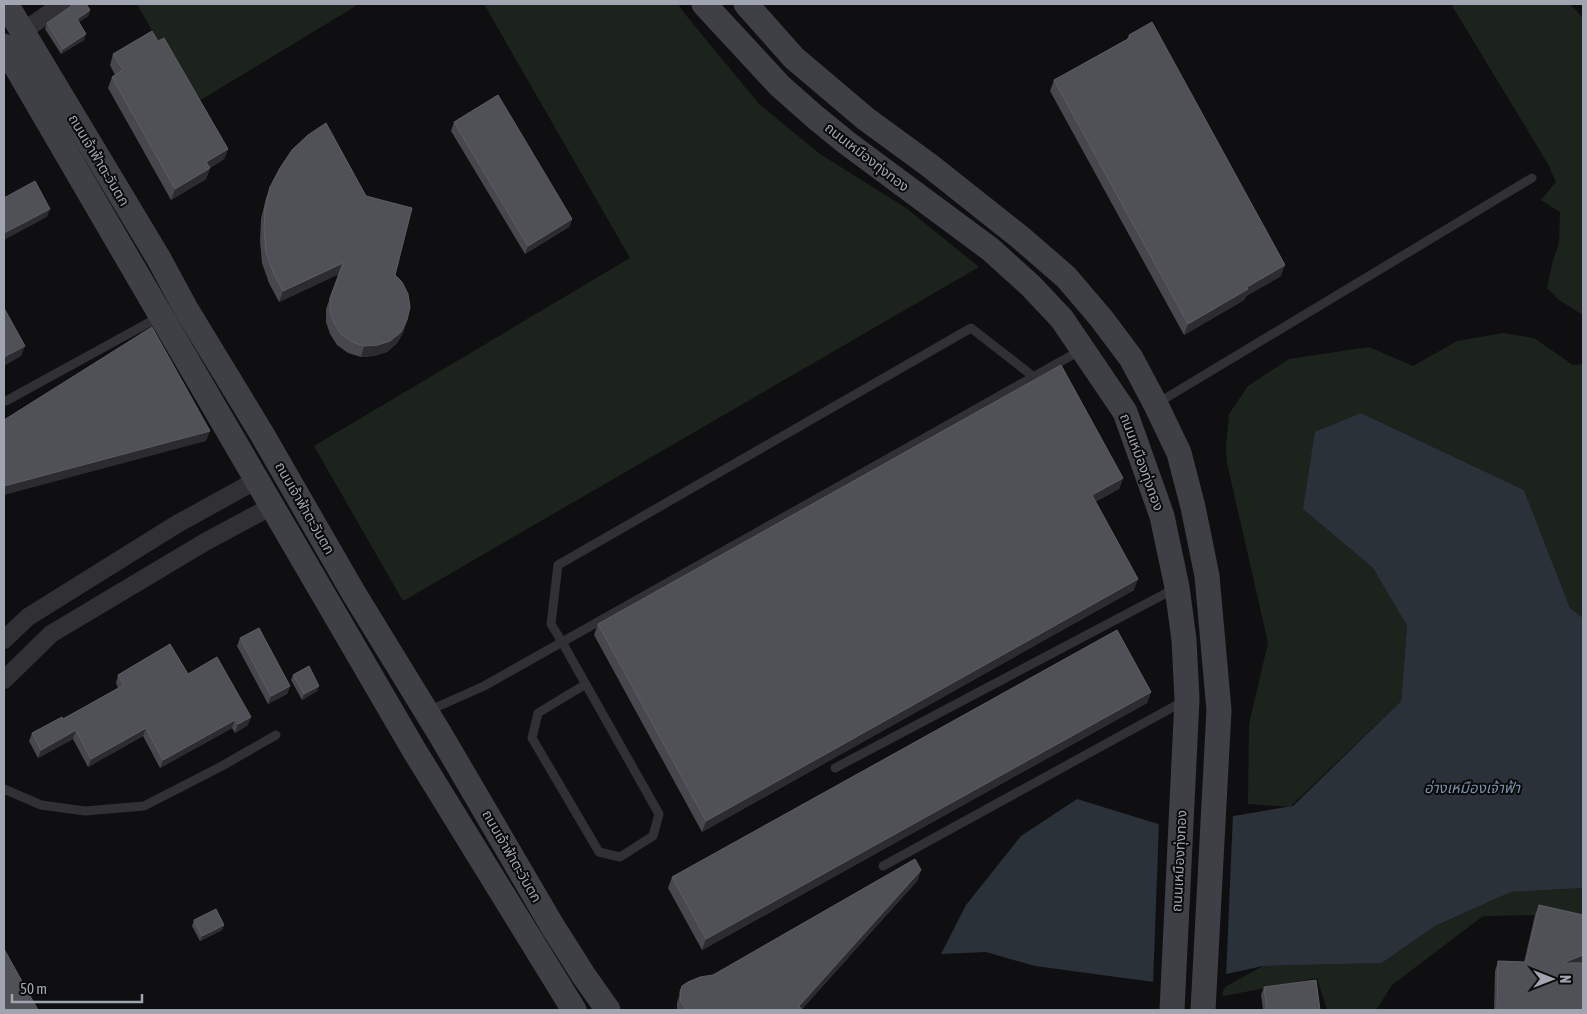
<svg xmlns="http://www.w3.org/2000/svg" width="1587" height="1014" font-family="'Asap Condensed','Noto Sans Thai',sans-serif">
<rect width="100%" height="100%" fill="#0f0f11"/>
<g fill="#1c231d">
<path d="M 137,4 L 359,4 L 194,104 Z"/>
<path d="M 484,4 L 678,4 L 685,14 L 759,104 L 820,154 L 906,208 L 979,267 L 403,601 L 314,446 L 630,258 Z"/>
<path d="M 1451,4 L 1570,4 L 1583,18 L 1583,315 L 1559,300 L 1547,288 L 1553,260 L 1559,243 L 1560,212 L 1541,200 L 1556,182 L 1548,164 Z"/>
<path d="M 1503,333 L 1534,338 L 1573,365 L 1583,364 L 1583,618 L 1570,608 L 1524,490 L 1361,413 L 1303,509 L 1373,568 L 1407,626 L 1401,701 L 1290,807 L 1248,804 L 1249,724 L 1268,643 L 1227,463 L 1226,447 L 1229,414 L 1248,386 L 1289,359 L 1369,347 L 1413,366 L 1457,341 Z"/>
<path d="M 1583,888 L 1583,914 L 1483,916 L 1392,985 L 1376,1010 L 1327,1010 L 1317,978 L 1224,996 L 1222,994 L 1225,987 L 1263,966 L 1382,963 L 1435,926 L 1511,892 Z"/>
</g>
<path fill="#2a3138" d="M 1361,413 L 1524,490 L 1570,608 L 1583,618 L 1583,888 L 1511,892 L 1435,926 L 1382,963 L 1263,966 L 1176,985 L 1035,966 L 986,952 L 941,954 L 966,905 L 1021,836 L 1077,799 L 1168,827 L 1293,806 L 1401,701 L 1407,626 L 1373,568 L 1303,509 L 1315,432 Z"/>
<path fill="#0f0f11" d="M 1233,814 L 1226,977 L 1176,987 L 1153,984 L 1159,822 L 1168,825 Z"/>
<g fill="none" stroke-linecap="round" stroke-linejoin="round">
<g stroke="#313135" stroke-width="9">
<path d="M 4,401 L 6,401 L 159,317"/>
<path d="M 1156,404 L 1532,178"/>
<path d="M 586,684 L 538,713 L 532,738 L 599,852 L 620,857 L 653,836 L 659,814 L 562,642 L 551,624 L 558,565 L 971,328 L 1034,377"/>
<path d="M 428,711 L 484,686 L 1081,350"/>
<path d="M 835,768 L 1174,589"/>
<path d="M 4,789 L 41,805 L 85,811 L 144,806 L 222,766 L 276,735"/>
<path d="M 883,866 L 1184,701"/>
</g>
<g stroke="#313135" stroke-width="18">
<path d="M 22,32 L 62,4"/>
<path d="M 4,640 L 28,617 L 177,524 L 257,480"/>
<path d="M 4,680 L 51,634 L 205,542 L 272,506"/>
</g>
<g stroke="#3f4045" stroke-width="25">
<path d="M 6,4 L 159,259 L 186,309 L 262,434 L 353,592 L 440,734 L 553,927 L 584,976 L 608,1010"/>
<path d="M 704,4 L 780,86 L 815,117 L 847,143 L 990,249 L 1031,286 L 1062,319 L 1125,412 L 1162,516 L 1177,587 L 1184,640 L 1187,699 L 1172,1010"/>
<path d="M 746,4 L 794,58 L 866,119 L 929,165 L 1021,238 L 1066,277 L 1101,318 L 1131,358 L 1156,405 L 1179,453 L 1193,507 L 1207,576 L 1219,710 L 1203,1010"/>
<path d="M 4,46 L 414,750 L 574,1010"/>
</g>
</g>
<g fill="#47474d">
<path d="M 90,10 L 88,16 L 78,22 L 84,40 L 61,54 L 45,29 L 47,23 Z"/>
<path d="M 1129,35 L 1281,276 L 1246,296 L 1244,300 L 1184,335 L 1050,91 L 1054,80 L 1127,39 Z"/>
<path d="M 158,41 L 228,149 L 224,159 L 210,168 L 206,179 L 171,200 L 108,88 L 112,77 L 115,75 L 110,65 L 113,54 Z"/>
<path d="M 454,122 L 572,219 L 569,227 L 525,254 L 451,131 Z"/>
<path d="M 270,187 L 395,275 L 404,331 L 397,343 L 387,352 L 374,356 L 361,357 L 348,353 L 337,345 L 330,334 L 326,322 L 326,309 L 339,274 L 279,302 L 269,283 L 262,263 L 260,241 L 261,219 L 266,198 Z"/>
<path d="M 1123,478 L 1119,489 L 1095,502 L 1134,590 L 702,832 L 594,635 L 598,624 Z"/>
<path d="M 240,638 L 290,686 L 287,694 L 268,704 L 237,646 Z"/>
<path d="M 188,674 L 248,725 L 235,733 L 232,728 L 160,768 L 143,736 L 88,767 L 73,739 L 38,758 L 29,741 L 32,733 L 63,719 L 118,688 L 116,683 L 118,675 Z"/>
<path d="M 293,675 L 317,691 L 302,700 L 291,680 Z"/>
<path d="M 1151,692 L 1147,703 L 702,950 L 668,888 L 672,877 Z"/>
<path d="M 921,870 L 917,881 L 802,1009 L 802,1010 L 677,1010 L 677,1003 L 682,986 L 713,975 Z"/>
<path d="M 1539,905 L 1583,1010 L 1494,1010 L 1495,971 L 1498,961 L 1524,962 L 1535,915 Z"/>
<path d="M 194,920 L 224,925 L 222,930 L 200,941 L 192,926 Z"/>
<path d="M 1264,987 L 1320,1010 L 1263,1010 L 1261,995 Z"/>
</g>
<g fill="#2c2c30">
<path d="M 90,10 L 88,16 L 75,25 L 77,19 Z"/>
<path d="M 86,34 L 84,40 L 61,54 L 63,49 Z"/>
<path d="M 228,149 L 224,159 L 202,172 L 206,162 Z"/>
<path d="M 210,168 L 206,179 L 171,200 L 175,189 Z"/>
<path d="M 50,209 L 47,217 L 4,240 L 4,233 Z"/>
<path d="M 572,219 L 569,227 L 525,254 L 528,246 Z"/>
<path d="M 343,263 L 339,274 L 279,302 L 283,291 Z"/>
<path d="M 1285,265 L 1281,276 L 1246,296 L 1244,300 L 1184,335 L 1188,324 L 1247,287 Z"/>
<path d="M 407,320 L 404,331 L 397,343 L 387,352 L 374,356 L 361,357 L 364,346 Z"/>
<path d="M 25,346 L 21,356 L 4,366 L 4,357 Z"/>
<path d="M 210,431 L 206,441 L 4,495 L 4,486 Z"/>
<path d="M 1123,478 L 1119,489 L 1088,506 L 1092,495 Z"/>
<path d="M 1138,579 L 1134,590 L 702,832 L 706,821 Z"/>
<path d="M 290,686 L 287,694 L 268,704 L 271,696 Z"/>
<path d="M 319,686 L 317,691 L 302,700 L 304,694 Z"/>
<path d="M 1151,692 L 1147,703 L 702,950 L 706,939 Z"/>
<path d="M 251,717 L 248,725 L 235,733 L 238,724 Z"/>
<path d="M 235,720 L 232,728 L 160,768 L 163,760 Z"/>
<path d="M 146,728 L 143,736 L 88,767 L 91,759 Z"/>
<path d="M 76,730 L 73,739 L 38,758 L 41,750 Z"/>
<path d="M 921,870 L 917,881 L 801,1010 L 799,1006 Z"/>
<path d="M 224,925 L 222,930 L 200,941 L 202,936 Z"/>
<path d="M 1583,955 L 1583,964 L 1563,963 Z"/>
</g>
<g fill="#505157" stroke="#5d5e65">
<path d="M 72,4 L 86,4 L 90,10 L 77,19 L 86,34 L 63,49 L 47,23 L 70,7 Z"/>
<path d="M 1152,22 L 1285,265 L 1247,287 L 1248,289 L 1188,324 L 1054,80 L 1130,38 L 1129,35 Z"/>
<path d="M 152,31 L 158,41 L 164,38 L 228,149 L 206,162 L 210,168 L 175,189 L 112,77 L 123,70 L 113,54 Z"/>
<path d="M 498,95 L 572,219 L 528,246 L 454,122 Z"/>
<path d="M 326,123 L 366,196 L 412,208 L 395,275 L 402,282 L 408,294 L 410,307 L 407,320 L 401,332 L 390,341 L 378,345 L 364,346 L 352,342 L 341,334 L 334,323 L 330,311 L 330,298 L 343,263 L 283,291 L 273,272 L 266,252 L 264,230 L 265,208 L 270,187 L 280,168 L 292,150 L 308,135 Z"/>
<path d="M 35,181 L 50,209 L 4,233 L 4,198 Z"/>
<path d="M 4,308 L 25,346 L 4,357 Z"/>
<path d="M 152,327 L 210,431 L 4,486 L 4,420 Z"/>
<path d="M 1061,365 L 1123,478 L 1092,495 L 1138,579 L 706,821 L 598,624 Z"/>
<path d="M 259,628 L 290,686 L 271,696 L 240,638 Z"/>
<path d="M 1117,630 L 1151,692 L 706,939 L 672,877 Z"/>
<path d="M 170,644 L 188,674 L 217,657 L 251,717 L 238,724 L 235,720 L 163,760 L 146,728 L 91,759 L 76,730 L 41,750 L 32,733 L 62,717 L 63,719 L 124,685 L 118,675 Z"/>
<path d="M 309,666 L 319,686 L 304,694 L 293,675 Z"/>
<path d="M 915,859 L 921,870 L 799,1006 L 802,1010 L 687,1010 L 681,1002 L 680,992 L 682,986 L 688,982 L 700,977 L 713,975 Z"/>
<path d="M 1539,905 L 1583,915 L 1583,955 L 1563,963 L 1583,963 L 1583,1010 L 1497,1010 L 1498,961 L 1526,962 Z"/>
<path d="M 216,909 L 224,925 L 202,936 L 194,920 Z"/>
<path d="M 4,949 L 38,1010 L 4,1010 Z"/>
<path d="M 1316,980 L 1320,1010 L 1267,1010 L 1264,987 Z"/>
</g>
<g text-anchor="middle" stroke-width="4" stroke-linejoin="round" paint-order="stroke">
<g font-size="14" fill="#a1a5b1" stroke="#0a0a0b">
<text transform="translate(867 157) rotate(38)" y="5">ถนนเหมืองทุ่งทอง</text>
<text transform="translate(99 160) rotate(59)" y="5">ถนนเจ้าฟ้าตะวันตก</text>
<text transform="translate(1142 462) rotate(70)" y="5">ถนนเหมืองทุ่งทอง</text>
<text transform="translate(305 508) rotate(60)" y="5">ถนนเจ้าฟ้าตะวันตก</text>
<text transform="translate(512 856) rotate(60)" y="5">ถนนเจ้าฟ้าตะวันตก</text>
<text transform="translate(1179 861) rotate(-87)" y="5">ถนนเหมืองทุ่งทอง</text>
</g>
<g font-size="15" font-style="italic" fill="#7991ab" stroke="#0a0a0b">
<text x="1472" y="793">อ่างเหมืองเจ้าฟ้า</text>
</g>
</g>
<rect width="1587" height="1014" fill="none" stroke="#a1a5b1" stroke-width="10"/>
<g transform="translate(1552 979) rotate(90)" stroke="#0a0a0b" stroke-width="4" paint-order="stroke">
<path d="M0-4L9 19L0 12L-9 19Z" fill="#a1a5b1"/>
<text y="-8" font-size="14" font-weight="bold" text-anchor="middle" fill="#a1a5b1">N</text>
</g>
<path d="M12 994v8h130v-8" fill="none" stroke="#a1a5b1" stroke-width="2.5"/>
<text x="20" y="994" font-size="15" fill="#a1a5b1" stroke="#0a0a0b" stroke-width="4" paint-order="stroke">50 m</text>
</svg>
